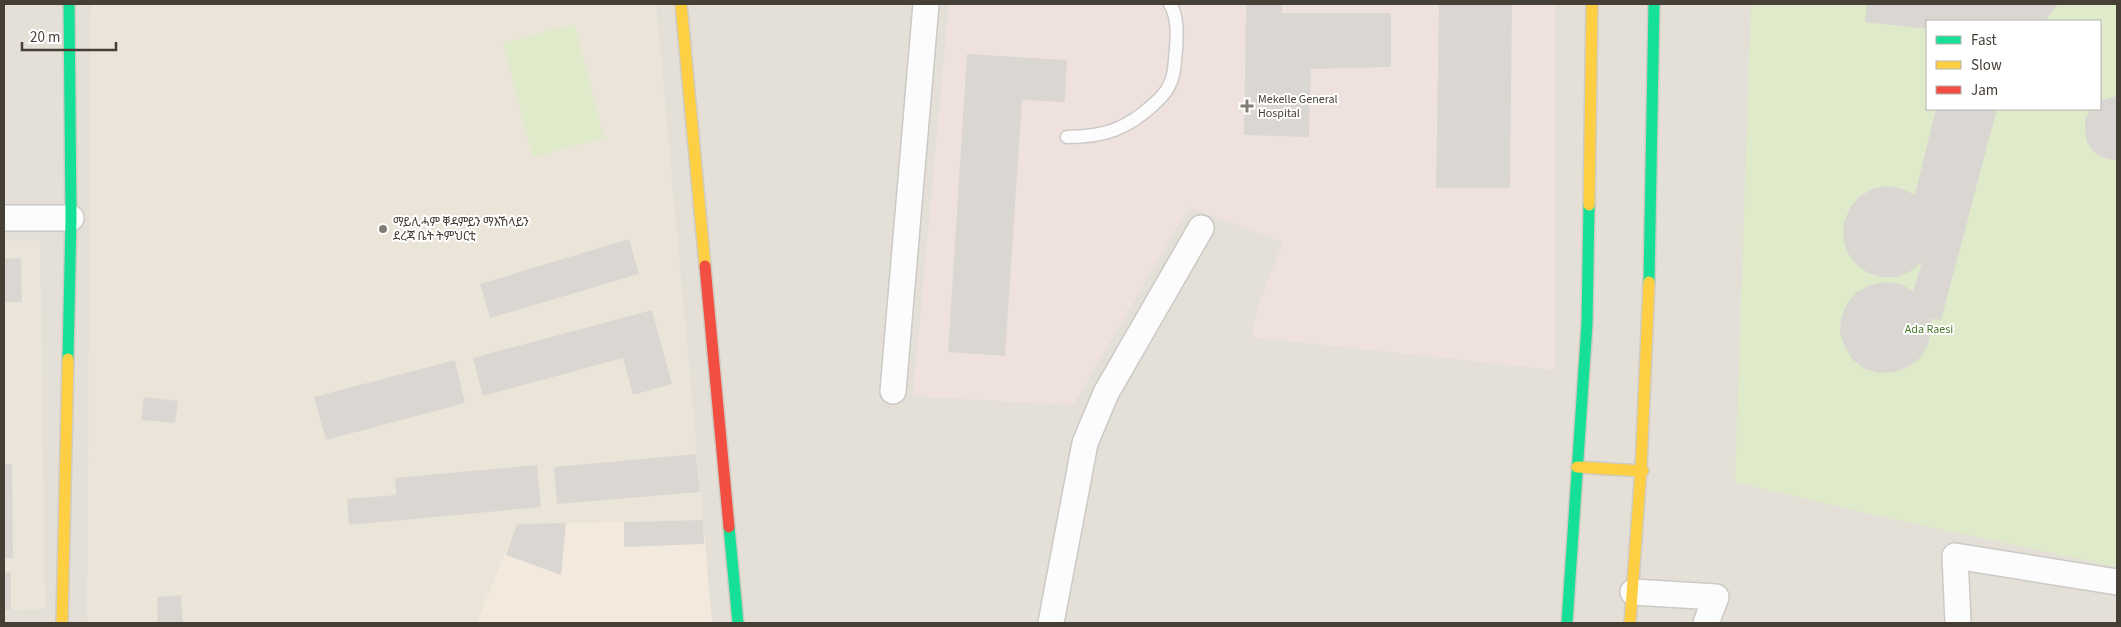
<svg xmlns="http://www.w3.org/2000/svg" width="2121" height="627" font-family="'Source Sans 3','Noto Sans Ethiopic',sans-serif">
<rect width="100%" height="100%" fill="#f0eeea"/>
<path fill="#e4e0d7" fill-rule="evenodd" d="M 4,4 L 2117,4 L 2117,623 L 4,623 ZM 1927,21 L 2100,21 L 2100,109 L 1927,109 Z"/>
<path fill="#f3eadd" d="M 703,520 L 712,623 L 476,623 L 517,524 Z"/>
<g fill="#ebe5d9">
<path d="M 91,4 L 656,4 L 703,520 L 517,524 L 476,623 L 87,623 Z"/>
<path d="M 40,240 L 45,609 L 4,610 L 4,241 Z"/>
</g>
<path fill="#efe2de" d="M 949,4 L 1555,4 L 1555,370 L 1252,337 L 1257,309 L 1283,242 L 1189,207 L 1073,405 L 913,396 Z"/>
<g fill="#deeaca" fill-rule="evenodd">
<path d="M 1751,4 L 2117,4 L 2117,567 L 1865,513 L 1735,482 ZM 1927,21 L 2100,21 L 2100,109 L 1927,109 Z"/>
<path d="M 574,24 L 604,138 L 533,157 L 503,43 Z"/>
</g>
<g fill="#dad7d2">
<path d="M 1246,4 L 1282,4 L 1282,13 L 1391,13 L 1391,67 L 1311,69 L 1309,137 L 1244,135 Z"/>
<path d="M 1439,4 L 1512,4 L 1510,188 L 1436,188 Z"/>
<path d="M 1867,4 L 2058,4 L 2045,21 L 1927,21 L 1927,29 L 1865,22 Z"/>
<path d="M 967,54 L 1067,60 L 1065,102 L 1022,100 L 1005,356 L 948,352 Z"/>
<path d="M 2117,96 L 2117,161 L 2101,157 L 2093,151 L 2087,142 L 2085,131 L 2085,120 L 2090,110 L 2100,109 L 2100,101 Z"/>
<path d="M 1936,109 L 1997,109 L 1941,320 L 1931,319 L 1931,330 L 1928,345 L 1920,358 L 1908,367 L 1894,372 L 1879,373 L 1865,369 L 1853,360 L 1845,347 L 1840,333 L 1841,318 L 1847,304 L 1857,292 L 1870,285 L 1885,282 L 1900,284 L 1913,291 L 1922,262 L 1911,271 L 1897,277 L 1882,277 L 1868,273 L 1856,264 L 1847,252 L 1843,237 L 1844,222 L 1850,208 L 1859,197 L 1872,189 L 1887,186 L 1902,189 L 1915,195 Z"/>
<path d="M 629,239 L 639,274 L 490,318 L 480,284 Z"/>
<path d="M 21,258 L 22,302 L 4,302 L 4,259 Z"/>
<path d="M 652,310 L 672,384 L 633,395 L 623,358 L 483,396 L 473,358 Z"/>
<path d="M 455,360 L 465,403 L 326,440 L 314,397 Z"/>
<path d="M 144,397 L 178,401 L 175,423 L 141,420 Z"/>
<path d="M 696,454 L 700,492 L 557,504 L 554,467 Z"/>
<path d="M 4,464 L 12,464 L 13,558 L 4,558 Z"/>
<path d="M 537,465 L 541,507 L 349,525 L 347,499 L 396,495 L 395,478 Z"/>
<path d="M 703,520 L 704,544 L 624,547 L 624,522 Z"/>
<path d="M 566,523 L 561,575 L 506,555 L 517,524 Z"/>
<rect x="4" y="572" width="7" height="38"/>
<path d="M 181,595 L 183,623 L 158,623 L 157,597 Z"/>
</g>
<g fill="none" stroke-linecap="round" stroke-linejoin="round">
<defs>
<path id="lane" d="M 1067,137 C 1104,137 1127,129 1154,104 C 1162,97 1171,86 1173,75 C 1175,67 1175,57 1176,49 C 1177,34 1178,17 1170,4"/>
<g id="street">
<path d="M 4,218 L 71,218"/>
<path d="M 893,391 L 926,4"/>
<path d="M 1633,592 L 1716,597 L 1706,623"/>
<path d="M 1051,623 L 1085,443 L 1106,393 L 1201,228"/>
<path d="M 1958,623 L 1955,556 L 2117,582"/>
</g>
<g id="fast">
<path d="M 1649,282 L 1654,4"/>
<path d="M 68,359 L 71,218 L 69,4"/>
<path d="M 729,527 L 738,623"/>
<path d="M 1567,623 L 1587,324 L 1589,205"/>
</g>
<g id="slow">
<path d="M 681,4 L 705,266"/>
<path d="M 1589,205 L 1592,4"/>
<path d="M 1577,467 L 1643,471"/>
<path d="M 62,623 L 68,359"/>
<path d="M 1630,623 L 1641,468 L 1649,282"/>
</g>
<path id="jam" d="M 705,266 L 729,527"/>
</defs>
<use href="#lane" stroke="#cccac6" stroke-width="15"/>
<use href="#street" stroke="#cccac6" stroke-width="28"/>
<use href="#fast" stroke="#d0cbc1" stroke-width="14"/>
<use href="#slow" stroke="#d0cbc1" stroke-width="14"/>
<use href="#jam" stroke="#d0cbc1" stroke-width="14"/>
<use href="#lane" stroke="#fdfcfc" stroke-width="12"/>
<use href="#street" stroke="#fdfcfc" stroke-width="25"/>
<use href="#fast" stroke="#16e098" stroke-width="11"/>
<use href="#slow" stroke="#ffcf43" stroke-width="11"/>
<use href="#jam" stroke="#f24e42" stroke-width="11"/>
</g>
<g fill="#827c75" stroke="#fff" stroke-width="2">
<path d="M1244.5 98.5h5v5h5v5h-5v5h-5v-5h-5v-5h5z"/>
<circle cx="383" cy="229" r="5"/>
</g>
<g text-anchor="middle" stroke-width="4" stroke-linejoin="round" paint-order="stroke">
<g font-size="12" fill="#463f36" stroke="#fff" text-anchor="start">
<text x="1258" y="103">Mekelle General<tspan x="1258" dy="14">Hospital</tspan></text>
<text x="393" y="226">ማይሊሓም ቐዳምይን ማእኸላይን<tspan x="393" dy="14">ደረጃ ቤት ትምህርቲ</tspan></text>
</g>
<g font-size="12" fill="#48772a" stroke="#fff">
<text x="1929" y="333">Ada Raesi</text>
</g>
</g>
<rect width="2121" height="627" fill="none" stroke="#463f36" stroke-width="10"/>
<rect x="1926" y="20" width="175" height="90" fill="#ffffff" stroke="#b5b2af"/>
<rect x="1936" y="36" width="25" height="8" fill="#16e098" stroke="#b5b2af"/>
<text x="1971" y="45" font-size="15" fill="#463f36">Fast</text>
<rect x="1936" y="61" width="25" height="8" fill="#ffcf43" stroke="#b5b2af"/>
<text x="1971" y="70" font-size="15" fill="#463f36">Slow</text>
<rect x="1936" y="86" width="25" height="8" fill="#f24e42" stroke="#b5b2af"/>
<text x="1971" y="95" font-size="15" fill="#463f36">Jam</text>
<path d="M22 42v8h94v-8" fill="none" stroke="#463f36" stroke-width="2.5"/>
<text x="30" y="42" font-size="15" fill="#463f36" stroke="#ffffff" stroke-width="4" paint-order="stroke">20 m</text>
</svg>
